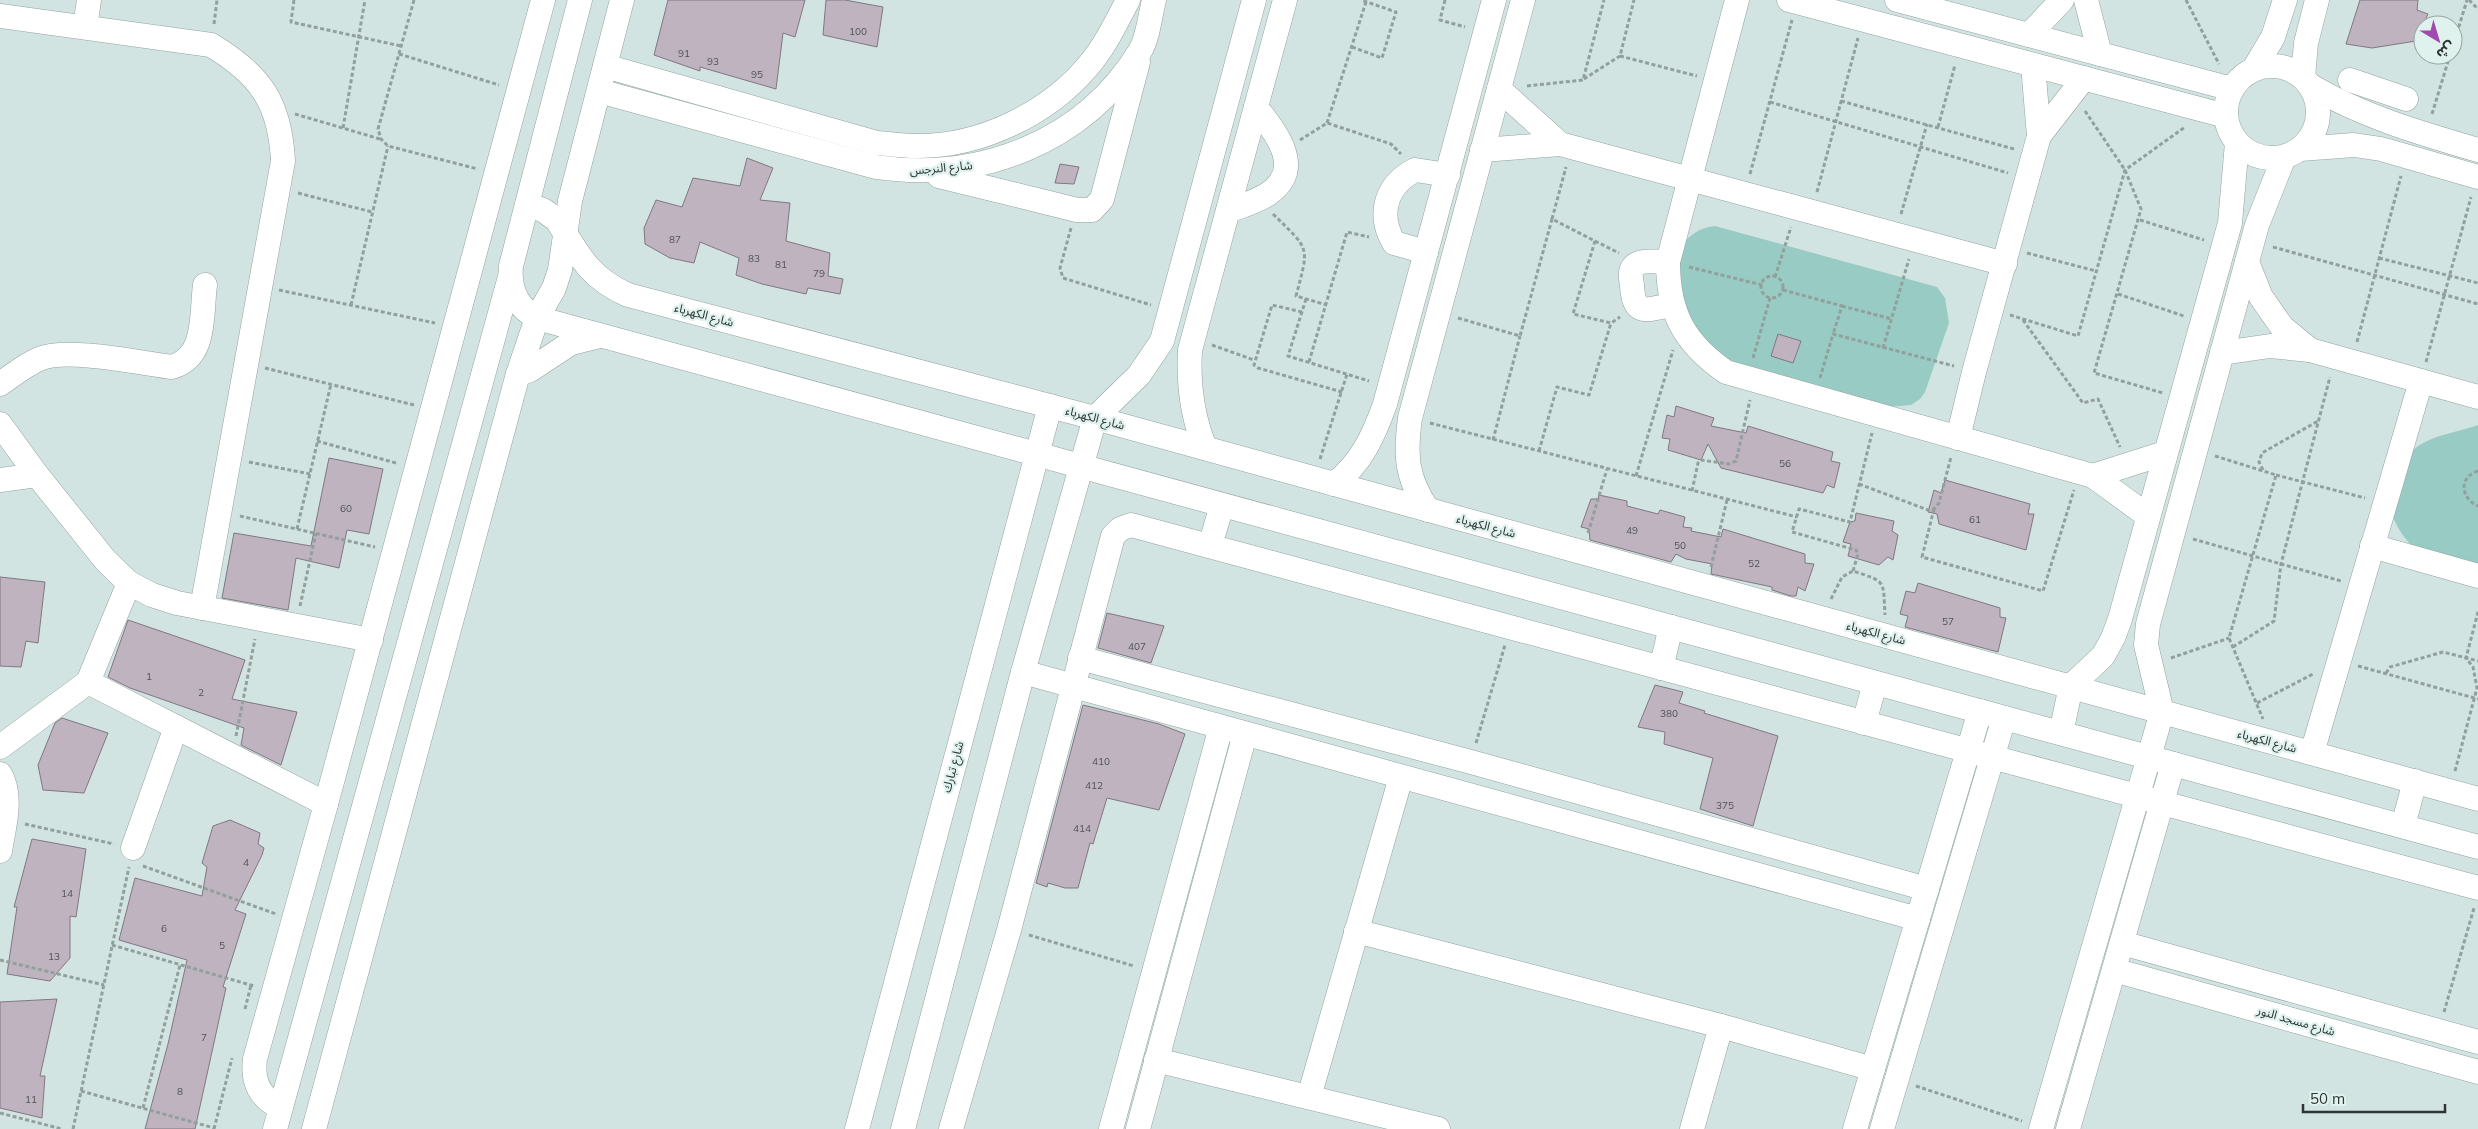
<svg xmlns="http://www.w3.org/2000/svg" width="2478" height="1129" font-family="Mulish,'Noto Sans Arabic',sans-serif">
<rect width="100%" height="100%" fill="#d2e4e1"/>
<g fill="#97cbc3">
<path d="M 1715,226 L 1937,287 L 1945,298 L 1949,323 L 1925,392 L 1920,399 L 1911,405 L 1887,407 L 1718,358 L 1682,308 L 1679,248 C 1688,236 1700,227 1715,226 Z"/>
<path d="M 2478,425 L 2478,576 C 2437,560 2410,559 2392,515 L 2410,453 C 2427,435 2456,433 2478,425 Z"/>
</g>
<g fill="#beb3bf" stroke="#817782">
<path d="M 668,0 L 805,0 L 795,37 L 783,33 L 776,89 L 700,67 L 700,71 L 654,55 Z"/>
<path d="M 826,0 L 845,0 L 883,7 L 877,47 L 823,35 Z"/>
<path d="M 2360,0 L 2418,0 L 2417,10 L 2428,14 L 2416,41 L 2372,48 L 2346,44 Z"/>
<path d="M 747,158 L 773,168 L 760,200 L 790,203 L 786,241 L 830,253 L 828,276 L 843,279 L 840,294 L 808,288 L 806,294 L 762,284 L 736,275 L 739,258 L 700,242 L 694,263 L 670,258 L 645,244 L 644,228 L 656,200 L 682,207 L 693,178 L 740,186 Z"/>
<path d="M 1060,164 L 1079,167 L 1074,184 L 1055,183 Z"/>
<path d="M 1778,334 L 1801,341 L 1793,363 L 1771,356 Z"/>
<path d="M 1676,406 L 1714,418 L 1711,426 L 1746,433 L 1748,426 L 1833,452 L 1831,461 L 1840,463 L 1834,488 L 1827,485 L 1823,493 L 1721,468 L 1708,444 L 1701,460 L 1668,450 L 1670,439 L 1662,438 L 1667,415 L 1674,417 Z"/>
<path d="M 329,458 L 383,469 L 369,534 L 347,530 L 339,568 L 296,558 L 288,610 L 222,598 L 234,533 L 311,546 Z"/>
<path d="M 1945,480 L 2030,504 L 2028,514 L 2034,514 L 2026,550 L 1939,524 L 1937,514 L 1928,512 L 1934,490 L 1941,493 Z"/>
<path d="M 1599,495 L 1627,501 L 1627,506 L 1658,514 L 1660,510 L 1685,517 L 1683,527 L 1692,528 L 1691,531 L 1721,537 L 1723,529 L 1805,554 L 1805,563 L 1814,564 L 1805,591 L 1798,587 L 1796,596 L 1791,596 L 1772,590 L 1772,587 L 1711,574 L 1712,564 L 1686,559 L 1676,554 L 1671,562 L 1590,540 L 1589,529 L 1581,527 L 1591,499 L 1598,499 Z"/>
<path d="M 1856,513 L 1894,521 L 1892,531 L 1898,535 L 1893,560 L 1888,557 L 1879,565 L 1848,556 L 1851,544 L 1843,542 L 1850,522 L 1855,521 Z"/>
<path d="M 0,577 L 45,582 L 38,643 L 26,641 L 21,667 L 0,666 Z"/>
<path d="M 1918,583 L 2000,608 L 2000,617 L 2006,618 L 1998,652 L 1905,627 L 1908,616 L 1900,614 L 1906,591 L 1915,593 Z"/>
<path d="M 1107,613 L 1164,626 L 1151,663 L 1098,648 Z"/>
<path d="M 128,620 L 245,660 L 232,699 L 297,712 L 281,765 L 241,745 L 244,728 L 130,688 L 108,677 Z"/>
<path d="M 1655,685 L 1683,692 L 1679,703 L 1705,711 L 1704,713 L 1778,736 L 1753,826 L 1700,809 L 1713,758 L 1664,744 L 1665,732 L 1638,727 Z"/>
<path d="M 1083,705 L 1159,724 L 1185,734 L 1159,810 L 1107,798 L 1093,844 L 1090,843 L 1078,888 L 1065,888 L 1048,883 L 1047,887 L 1036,883 Z"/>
<path d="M 62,718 L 108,733 L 84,793 L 43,790 L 38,765 L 55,723 Z"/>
<path d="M 230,820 L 260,833 L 258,844 L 264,848 L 262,855 L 235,910 L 246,914 L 223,987 L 226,988 L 195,1129 L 145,1129 L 168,1044 L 187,960 L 119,940 L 135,878 L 202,896 L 207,867 L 202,863 L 213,826 Z"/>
<path d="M 32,839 L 86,849 L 76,917 L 70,916 L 70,958 L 50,981 L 7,974 L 17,907 L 14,907 Z"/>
<path d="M 57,999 L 40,1076 L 45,1076 L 42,1118 L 0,1108 L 0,1002 Z"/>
</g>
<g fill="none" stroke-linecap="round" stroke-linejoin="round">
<defs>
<g id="minor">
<path d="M 580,0 L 511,266 C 509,288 516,307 537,318 L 2478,847"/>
<path d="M 1737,0 L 1668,262 C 1668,313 1684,343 1726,372 L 2093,476 L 2148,516"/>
<path d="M 1789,0 L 2226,116"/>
<path d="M 1897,0 L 2232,89"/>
<path d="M 2086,0 L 2100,54"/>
<path d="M 0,16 L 211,45 C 261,75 280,103 283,161 L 202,608"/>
<path d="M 85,27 L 89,0"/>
<path d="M 2029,35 L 2062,0"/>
<circle cx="2272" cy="112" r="46"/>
<path d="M 605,66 L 877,143 C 890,144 902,146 915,146 C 980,147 1048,114 1089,65 C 1105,46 1116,23 1128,0"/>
<path d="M 2254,69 L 2273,37 L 2285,0"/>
<path d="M 2303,77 L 2306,43 L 2317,0"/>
<path d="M 2350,80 L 2406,99"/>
<path d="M 2311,86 C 2364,117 2420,133 2478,150"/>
<path d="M 1499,89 L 1560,144"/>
<path d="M 599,91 L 876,167 C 979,182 1084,143 1140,51 C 1148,38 1150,16 1154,0"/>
<path d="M 2039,136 L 2084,78"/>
<path d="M 2300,149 L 2354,145 L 2381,149 L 2478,177"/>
<path d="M 1482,150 L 1560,144 L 2005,264"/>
<path d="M 939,176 L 1077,210 L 1092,210 L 1102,199 L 1138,62"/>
<path d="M 527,205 L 543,210 L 557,220 C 578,254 589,278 628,295 L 1095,418 L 2478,799"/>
<path d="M 1228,211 C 1241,206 1256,202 1268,194 C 1306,168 1275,132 1256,107"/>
<path d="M 1426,252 L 1394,243 C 1377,214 1386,185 1415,170 L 1448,175"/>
<path d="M 1668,262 C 1659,262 1641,259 1634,266 C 1629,271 1631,279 1632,285 C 1634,318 1646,309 1672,305"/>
<path d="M 2247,262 L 2261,297 L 2282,327 L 2310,350"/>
<path d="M 2222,353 L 2270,346 L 2310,350 L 2478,397"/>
<path d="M 518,374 L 530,370 L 571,343 L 599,336"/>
<path d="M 0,384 C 12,376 25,365 39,359 C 67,347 140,363 172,367 C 207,357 201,314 205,285"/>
<path d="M 0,424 L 37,475 L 106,561 L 129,583 L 152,595 L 177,603 L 371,640"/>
<path d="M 1958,438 L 1974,372 L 2039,136 L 2033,65"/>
<path d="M 1205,448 C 1192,416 1188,385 1190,350 L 1285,0"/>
<path d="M 2093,476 L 2165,453"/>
<path d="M 0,480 L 37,475"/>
<path d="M 1334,484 C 1361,464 1374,435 1385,404 L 1494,0"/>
<path d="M 1428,510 C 1406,478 1405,455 1410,418 L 1523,0"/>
<path d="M 1210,546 L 1222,505"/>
<path d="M 2372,546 L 2478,576"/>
<path d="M 1080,658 L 1471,762 L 1927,889"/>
<path d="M 1661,668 L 1671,627"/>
<path d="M 1023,672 L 1918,919"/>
<path d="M 88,682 L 326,804"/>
<path d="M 1864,723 L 1875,683"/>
<path d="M 2061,733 L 2071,686 L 2103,656 L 2113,638 L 2120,619 L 2230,223 L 2237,143"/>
<path d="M 0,747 L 88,682 L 129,583"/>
<path d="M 2312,753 L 2421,381"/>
<path d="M 0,774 C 13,797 4,826 0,851"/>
<path d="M 2403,826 L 2415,781"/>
<path d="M 133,848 L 176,727"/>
<path d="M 1356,931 L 1721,1026 L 1873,1069"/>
<path d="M 2122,943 L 2478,1042"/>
<path d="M 2114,970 L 2478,1072"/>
<path d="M 1156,1060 L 1438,1129"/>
<path d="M 1309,1097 L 1401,777"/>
<path d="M 281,1107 C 260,1099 252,1082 255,1059 L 326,804 L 543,0"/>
<path d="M 275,1129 L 510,277"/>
<path d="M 314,1129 L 518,374 L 537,318 L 554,288 L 560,270 L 570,201 L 622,0"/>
<path d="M 857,1129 L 1050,406"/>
<path d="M 903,1129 L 1023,672 L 1095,418 L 1139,375 L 1162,341 L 1254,0"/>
<path d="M 951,1129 L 1009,930 L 1113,536 L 1120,529 L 1131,525 L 2478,888"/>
<path d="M 1111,1129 L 1221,727"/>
<path d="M 1138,1129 L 1245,734"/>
<path d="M 1692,1129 L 1721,1026"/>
<path d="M 1855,1129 L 1980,711"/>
<path d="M 1882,1129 L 2004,718"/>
<path d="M 2041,1129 L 2162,712 L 2146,645 L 2148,624 L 2257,225 L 2284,157"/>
<path d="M 2068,1129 L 2173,764"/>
</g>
</defs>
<use href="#minor" stroke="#92a3a0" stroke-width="25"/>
<g stroke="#92a09d" stroke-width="3" stroke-dasharray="4 2.5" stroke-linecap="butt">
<path d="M 294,0 L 291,22 L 401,46"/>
<path d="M 414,0 L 378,129 L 381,139 L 388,146 L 478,169"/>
<path d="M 1445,0 L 1440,20 L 1465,27"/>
<path d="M 2186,0 L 2219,64"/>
<path d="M 2469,0 L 2478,9"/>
<path d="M 214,24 L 217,0"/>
<path d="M 2453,46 L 2467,0"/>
<path d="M 1352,47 L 1382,58 L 1396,12 L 1361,0"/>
<path d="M 399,54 L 499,85"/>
<path d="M 1620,56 L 1697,76"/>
<path d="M 1584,79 L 1620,56 L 1634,0"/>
<path d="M 1527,86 L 1583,80 L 1604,0"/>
<path d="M 1841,101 L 2014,149"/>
<path d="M 1770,102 L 2008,173"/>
<path d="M 2085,111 L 2125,170 L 2141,209 L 2094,373 L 2163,393"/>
<path d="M 295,114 L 380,139"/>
<path d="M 2432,114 L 2450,55"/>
<path d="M 1327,123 L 1366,2"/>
<path d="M 1938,127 L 1955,65"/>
<path d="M 343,128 L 365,0"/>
<path d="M 1300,140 L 1327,123 L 1391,144 L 1401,154"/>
<path d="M 1750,174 L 1792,20"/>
<path d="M 1817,192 L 1858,38"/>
<path d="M 298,193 L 372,212"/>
<path d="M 1273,214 C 1311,251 1309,246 1296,296 L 1327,305"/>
<path d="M 1901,214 L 1927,124"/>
<path d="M 1552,219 L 1566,167"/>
<path d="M 2140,220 L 2204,240"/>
<path d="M 1071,228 L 1060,268 L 1063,278 L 1151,305"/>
<path d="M 1595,241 L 1619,253"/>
<path d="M 2273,247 L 2478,304"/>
<path d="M 2027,253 L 2096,271"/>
<path d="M 2379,258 L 2478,283"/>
<path d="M 1689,267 L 1762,285"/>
<circle cx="1772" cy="287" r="11"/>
<path d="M 1775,277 L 1791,227"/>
<path d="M 279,290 L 435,323"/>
<path d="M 1783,290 L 1842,306 L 1833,334"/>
<path d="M 2118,294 L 2184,316"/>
<path d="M 1306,299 L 1288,356 L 1369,381"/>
<path d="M 351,305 L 388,146"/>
<path d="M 1842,306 L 1892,319"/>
<path d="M 1302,312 L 1272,305 L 1254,365 L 1258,368 L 1342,392"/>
<path d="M 2010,315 L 2078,336 L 2125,170 L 2185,127"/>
<path d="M 1458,318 L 1520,336 L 1552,219 L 1595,241 L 1573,314 L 1611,323 L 1620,317"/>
<path d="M 2023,320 L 2083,403 L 2098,399 L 2120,447"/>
<path d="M 2357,342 L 2401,176"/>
<path d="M 1212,345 L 1254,360"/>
<path d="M 1883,348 L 1909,259"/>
<path d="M 1753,358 L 1770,298"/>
<path d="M 1309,362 L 1347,232 L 1369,237"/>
<path d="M 2426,362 L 2471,197"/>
<path d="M 265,368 L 414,405"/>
<path d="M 1820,378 L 1833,334 L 1954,366"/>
<path d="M 1430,423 L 1797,517"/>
<path d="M 1493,440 L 1520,336"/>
<path d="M 317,441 L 396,463"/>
<path d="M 1539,451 L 1557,387 L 1589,395 L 1611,323"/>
<path d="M 2215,456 L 2276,475 L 2229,638 L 2263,719"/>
<path d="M 1320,459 L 1347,374"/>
<path d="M 249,462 L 310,474"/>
<path d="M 2263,470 L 2259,462 L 2262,453 L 2318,421"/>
<path d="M 2478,471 C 2458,477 2461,499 2478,506"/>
<path d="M 2276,475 L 2365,498"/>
<path d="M 1636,476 L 1673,350"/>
<path d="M 1859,484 L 1928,510 L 1934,509 L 1939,503 L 1951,457"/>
<path d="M 1692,491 L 1698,463 L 1701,460 L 1729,464 L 1736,461 L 1750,400"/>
<path d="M 1934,509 L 1922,557 L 2043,591 L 2074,490"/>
<path d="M 240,516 L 375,547"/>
<path d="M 297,529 L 331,384"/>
<path d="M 1588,533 L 1607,469"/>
<path d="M 2193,539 L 2341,581"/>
<path d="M 1711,567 L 1727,500"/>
<path d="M 1853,571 L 1858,554 L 1856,550 L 1792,532 L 1799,509 L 1850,522 L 1872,433"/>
<path d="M 1831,599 L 1842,577 L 1853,571 C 1887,582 1883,580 1885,615"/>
<path d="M 300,606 L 316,533"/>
<path d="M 2233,647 L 2274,621 L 2281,564 L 2330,377"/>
<path d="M 2171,658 L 2229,638"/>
<path d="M 2358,666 L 2478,699"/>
<path d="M 2386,673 L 2390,667 L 2443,652 L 2478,661"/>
<path d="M 2257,703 L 2313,674"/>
<path d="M 236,736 L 255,639"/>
<path d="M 1476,743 L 1505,645"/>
<path d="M 2455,771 L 2477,688 L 2473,667 L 2466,658 L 2478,612"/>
<path d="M 25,824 L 114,844"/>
<path d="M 143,866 L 276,914"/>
<path d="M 1029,935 L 1134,966"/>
<path d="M 112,945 L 254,986"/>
<path d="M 0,960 L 104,985"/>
<path d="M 245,1009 L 251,985"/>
<path d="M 2444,1012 L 2474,908"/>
<path d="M 1916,1086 L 2022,1121"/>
<path d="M 81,1091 L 214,1128"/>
<path d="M 143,1108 L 180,965"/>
<path d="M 0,1113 L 62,1129"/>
<path d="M 73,1129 L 129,867"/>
<path d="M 214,1129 L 232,1058"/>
</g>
<use href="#minor" stroke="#fff" stroke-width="24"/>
</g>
<g text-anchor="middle" stroke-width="4.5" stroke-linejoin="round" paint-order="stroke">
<g font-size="10" fill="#515456">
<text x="858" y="35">100</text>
<text x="684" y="57">91</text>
<text x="713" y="65">93</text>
<text x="757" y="78">95</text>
<text x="675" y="243">87</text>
<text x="754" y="262">83</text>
<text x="781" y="268">81</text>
<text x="819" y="277">79</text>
<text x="1785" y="467">56</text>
<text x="346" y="512">60</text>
<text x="1975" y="523">61</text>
<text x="1632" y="534">49</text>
<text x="1680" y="549">50</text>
<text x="1754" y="567">52</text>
<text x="1948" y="625">57</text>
<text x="1137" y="650">407</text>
<text x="149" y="680">1</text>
<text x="201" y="696">2</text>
<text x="1669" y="717">380</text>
<text x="1101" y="765">410</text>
<text x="1094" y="789">412</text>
<text x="1725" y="809">375</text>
<text x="1082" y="832">414</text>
<text x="246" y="866">4</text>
<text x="67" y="897">14</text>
<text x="164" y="932">6</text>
<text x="222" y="949">5</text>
<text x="54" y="960">13</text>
<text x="204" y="1041">7</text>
<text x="180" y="1095">8</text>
<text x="31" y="1103">11</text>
</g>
<g font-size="12" fill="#2d3433" stroke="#dff2ee">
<text transform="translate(941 168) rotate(-5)" y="4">شارع النرجس</text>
<text transform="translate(704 315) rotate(15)" y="4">شارع الكهرباء</text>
<text transform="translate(1095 418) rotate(15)" y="4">شارع الكهرباء</text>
<text transform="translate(1486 526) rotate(15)" y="4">شارع الكهرباء</text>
<text transform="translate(1876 633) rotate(15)" y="4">شارع الكهرباء</text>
<text transform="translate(2267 741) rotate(15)" y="4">شارع الكهرباء</text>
<text transform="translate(953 767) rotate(-75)" y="4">شارع تبارك</text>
<text transform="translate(2296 1021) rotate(16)" y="4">شارع مسجد النور</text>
</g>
</g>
<g transform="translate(2438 40) rotate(142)"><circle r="24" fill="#dff2ee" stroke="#98a6a3"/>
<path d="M0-4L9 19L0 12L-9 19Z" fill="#a347b1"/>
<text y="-8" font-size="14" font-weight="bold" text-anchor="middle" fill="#2d3433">ش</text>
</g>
<path d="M2303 1104v8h142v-8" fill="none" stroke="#2d3433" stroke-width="2.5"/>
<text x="2310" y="1104" font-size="15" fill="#2d3433" stroke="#dff2ee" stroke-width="4" paint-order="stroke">50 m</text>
</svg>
